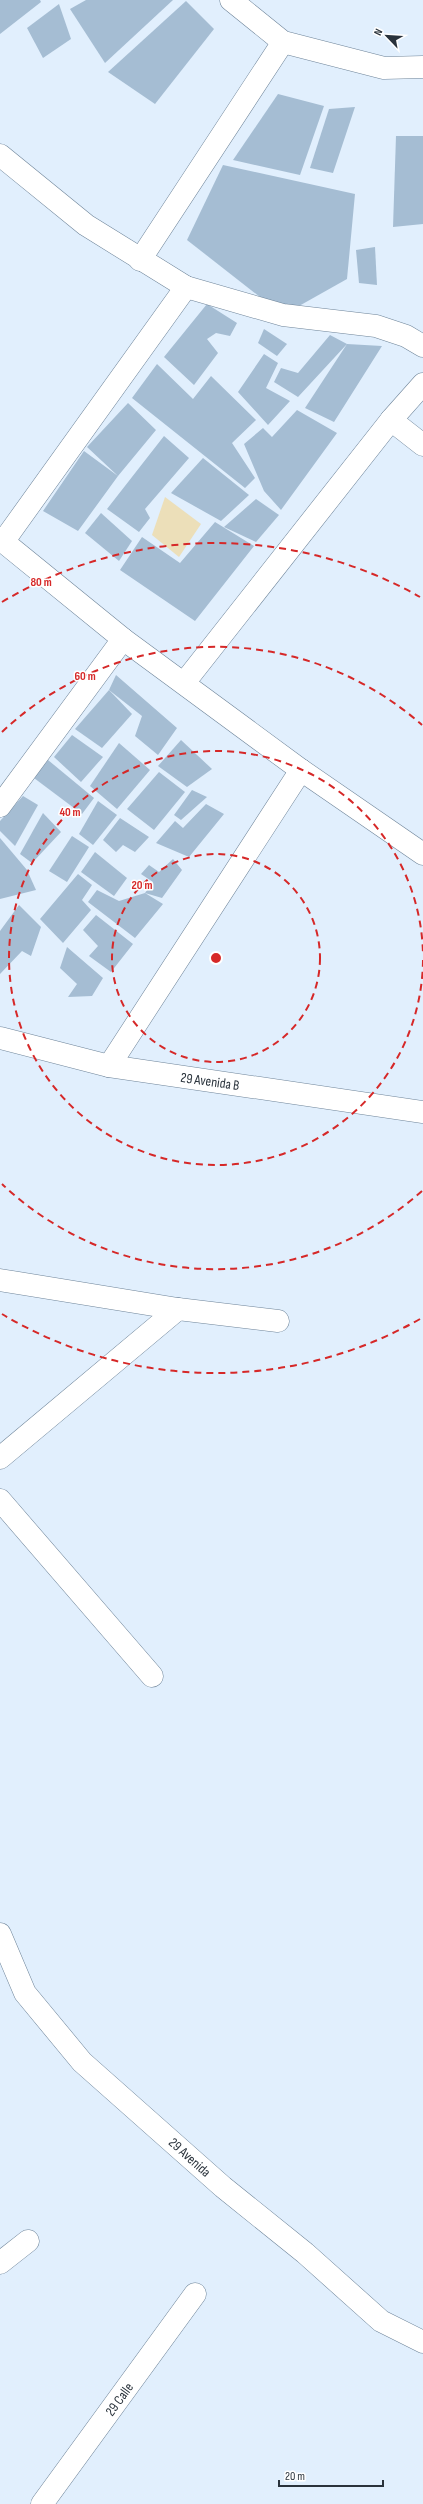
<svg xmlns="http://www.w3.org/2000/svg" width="423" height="2504" font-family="'Sofia Sans Condensed',sans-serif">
<rect width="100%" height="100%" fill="#e1effd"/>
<path fill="#ecdfb9" d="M 165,497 L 201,524 L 179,557 L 152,535 Z"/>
<g fill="#a5bdd3">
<path d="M 0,0 L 40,0 L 41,2 L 0,34 Z"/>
<path d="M 86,0 L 173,0 L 105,63 L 70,9 Z"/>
<path d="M 186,1 L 214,29 L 155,104 L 108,72 Z"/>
<path d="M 59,4 L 71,39 L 43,58 L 27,28 Z"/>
<path d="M 278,94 L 324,106 L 300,175 L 233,160 Z"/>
<path d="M 355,107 L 333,173 L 310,168 L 329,109 Z"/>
<path d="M 396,136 L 423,136 L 423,224 L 393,227 Z"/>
<path d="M 223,165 L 355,194 L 347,279 L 283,315 L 187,240 Z"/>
<path d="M 375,247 L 377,285 L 359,283 L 356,250 Z"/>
<path d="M 207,304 L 237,323 L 230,336 L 216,333 L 207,339 L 218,353 L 194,385 L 164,357 Z"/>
<path d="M 264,329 L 287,344 L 277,356 L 258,343 Z"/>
<path d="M 330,335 L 347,344 L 382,346 L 334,422 L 305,408 L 347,344 L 298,397 L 274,382 L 281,368 L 298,373 Z"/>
<path d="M 264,354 L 278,363 L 266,388 L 290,401 L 268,425 L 238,392 Z"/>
<path d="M 157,364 L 193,399 L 211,376 L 256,420 L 232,443 L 255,478 L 245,488 L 132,398 Z"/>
<path d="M 128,403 L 156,430 L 118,476 L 78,531 L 43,511 L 84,451 L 118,476 L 87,447 Z"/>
<path d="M 297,410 L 337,433 L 281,510 L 264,491 L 244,444 L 263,428 L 272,437 Z"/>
<path d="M 164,436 L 189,458 L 145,509 L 150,518 L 139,532 L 107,509 Z"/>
<path d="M 203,458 L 249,495 L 221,521 L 171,493 Z"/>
<path d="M 256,499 L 279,515 L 256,542 L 224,527 Z"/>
<path d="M 101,513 L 132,541 L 119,561 L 85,533 Z"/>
<path d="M 215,522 L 254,546 L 195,621 L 120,570 L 142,537 L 180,563 Z"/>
<path d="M 116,675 L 177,728 L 158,755 L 135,736 L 142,716 L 109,690 Z"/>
<path d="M 109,690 L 132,714 L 102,748 L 75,729 Z"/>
<path d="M 72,735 L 103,757 L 81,782 L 54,757 Z"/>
<path d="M 181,740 L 212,769 L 187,787 L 158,766 Z"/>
<path d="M 119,743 L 150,770 L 117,809 L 90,786 Z"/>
<path d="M 48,760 L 94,798 L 82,814 L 34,778 Z"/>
<path d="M 159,772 L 185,792 L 154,830 L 127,809 Z"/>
<path d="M 192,790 L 207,797 L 181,820 L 174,815 Z"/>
<path d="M 23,796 L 38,805 L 15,846 L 0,831 L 0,821 Z"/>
<path d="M 98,801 L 117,815 L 93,845 L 79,834 Z"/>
<path d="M 206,804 L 224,814 L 189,857 L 156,843 L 175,821 L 183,828 Z"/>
<path d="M 43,813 L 61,832 L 32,863 L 20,854 Z"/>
<path d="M 120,818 L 149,837 L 135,852 L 123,845 L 116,852 L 103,840 Z"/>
<path d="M 72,836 L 89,847 L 67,882 L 49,871 Z"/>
<path d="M 0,838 L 27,870 L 36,890 L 0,899 Z"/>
<path d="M 95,852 L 127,878 L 114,896 L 81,872 Z"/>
<path d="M 173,859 L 182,870 L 162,898 L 145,893 L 163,904 L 135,938 L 88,902 L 97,890 L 119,901 L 145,893 L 153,882 L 141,874 L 149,865 L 159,872 Z"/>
<path d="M 78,874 L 92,885 L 82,900 L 91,910 L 63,943 L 40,919 Z"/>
<path d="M 19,905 L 41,927 L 31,956 L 22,951 L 0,974 L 0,931 Z"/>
<path d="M 96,915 L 133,944 L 111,972 L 89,956 L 98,946 L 83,930 Z"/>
<path d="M 67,947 L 103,978 L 92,996 L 68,997 L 77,984 L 60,968 Z"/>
</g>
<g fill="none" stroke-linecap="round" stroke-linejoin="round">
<defs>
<g id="minor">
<path d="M 231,0 L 283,42 L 384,68 L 423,67"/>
<path d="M 0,155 L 86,225 L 186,287 L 283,315 L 376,326 L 406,336 L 423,346"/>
<path d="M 140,260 L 283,42"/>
<path d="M 391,420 L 423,445"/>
<path d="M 0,539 L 123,639 L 301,770 L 423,854"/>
<path d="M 3,542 L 186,287"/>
<path d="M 184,683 L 391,420 L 423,384"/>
<path d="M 0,806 L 123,639"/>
<path d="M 0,1038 L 109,1066 L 423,1112"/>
<path d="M 109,1066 L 301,770"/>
<path d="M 0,1280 L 178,1309 L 278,1321"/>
<path d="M 0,1458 L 178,1309"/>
<path d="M 0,1500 L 152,1676"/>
<path d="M 0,1934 L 25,1993 L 82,2062 L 223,2187 L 305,2253 L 381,2321 L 423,2342"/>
<path d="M 0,2263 L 28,2241"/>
<path d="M 42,2504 L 195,2294"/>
</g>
</defs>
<use href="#minor" stroke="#6e8499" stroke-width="23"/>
<use href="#minor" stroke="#fff" stroke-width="22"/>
</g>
<g fill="none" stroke="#d62828" stroke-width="2" stroke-dasharray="7 5">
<circle cx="216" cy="958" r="104"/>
<path d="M423 960A207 207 0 1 1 423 956"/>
<path d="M422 1191A311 311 0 0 1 2 1184M2 732A311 311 0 0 1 422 725"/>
<path d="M420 1319A415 415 0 0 1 2 1314M2 602A415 415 0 0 1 420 597"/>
</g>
<g text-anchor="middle" stroke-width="3" stroke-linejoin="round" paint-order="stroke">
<g font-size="14" fill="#29323b" stroke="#fff">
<text transform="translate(210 1081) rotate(8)" y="5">29 Avenida B</text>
<text transform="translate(190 2157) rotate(42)" y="5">29 Avenida</text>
<text transform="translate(119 2399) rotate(-54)" y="5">29 Calle</text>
</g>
</g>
<circle cx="216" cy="958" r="6" fill="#d62828" stroke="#fff" stroke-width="2"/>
<g font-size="12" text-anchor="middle" font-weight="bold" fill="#d62828" stroke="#fff" stroke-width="3" stroke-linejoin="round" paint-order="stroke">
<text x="41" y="586">80 m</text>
<text x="85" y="680">60 m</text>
<text x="70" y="816">40 m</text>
<text x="142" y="889">20 m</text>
</g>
<g transform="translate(387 36) rotate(295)" stroke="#ffffff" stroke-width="3" paint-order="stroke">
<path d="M0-3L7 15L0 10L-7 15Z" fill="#29323b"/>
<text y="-6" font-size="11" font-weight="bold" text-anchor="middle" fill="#29323b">N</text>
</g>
<path d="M279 2480v6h104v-6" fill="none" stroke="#29323b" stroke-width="2"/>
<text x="285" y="2480" font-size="12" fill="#29323b" stroke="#ffffff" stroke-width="3" paint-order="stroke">20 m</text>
</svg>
